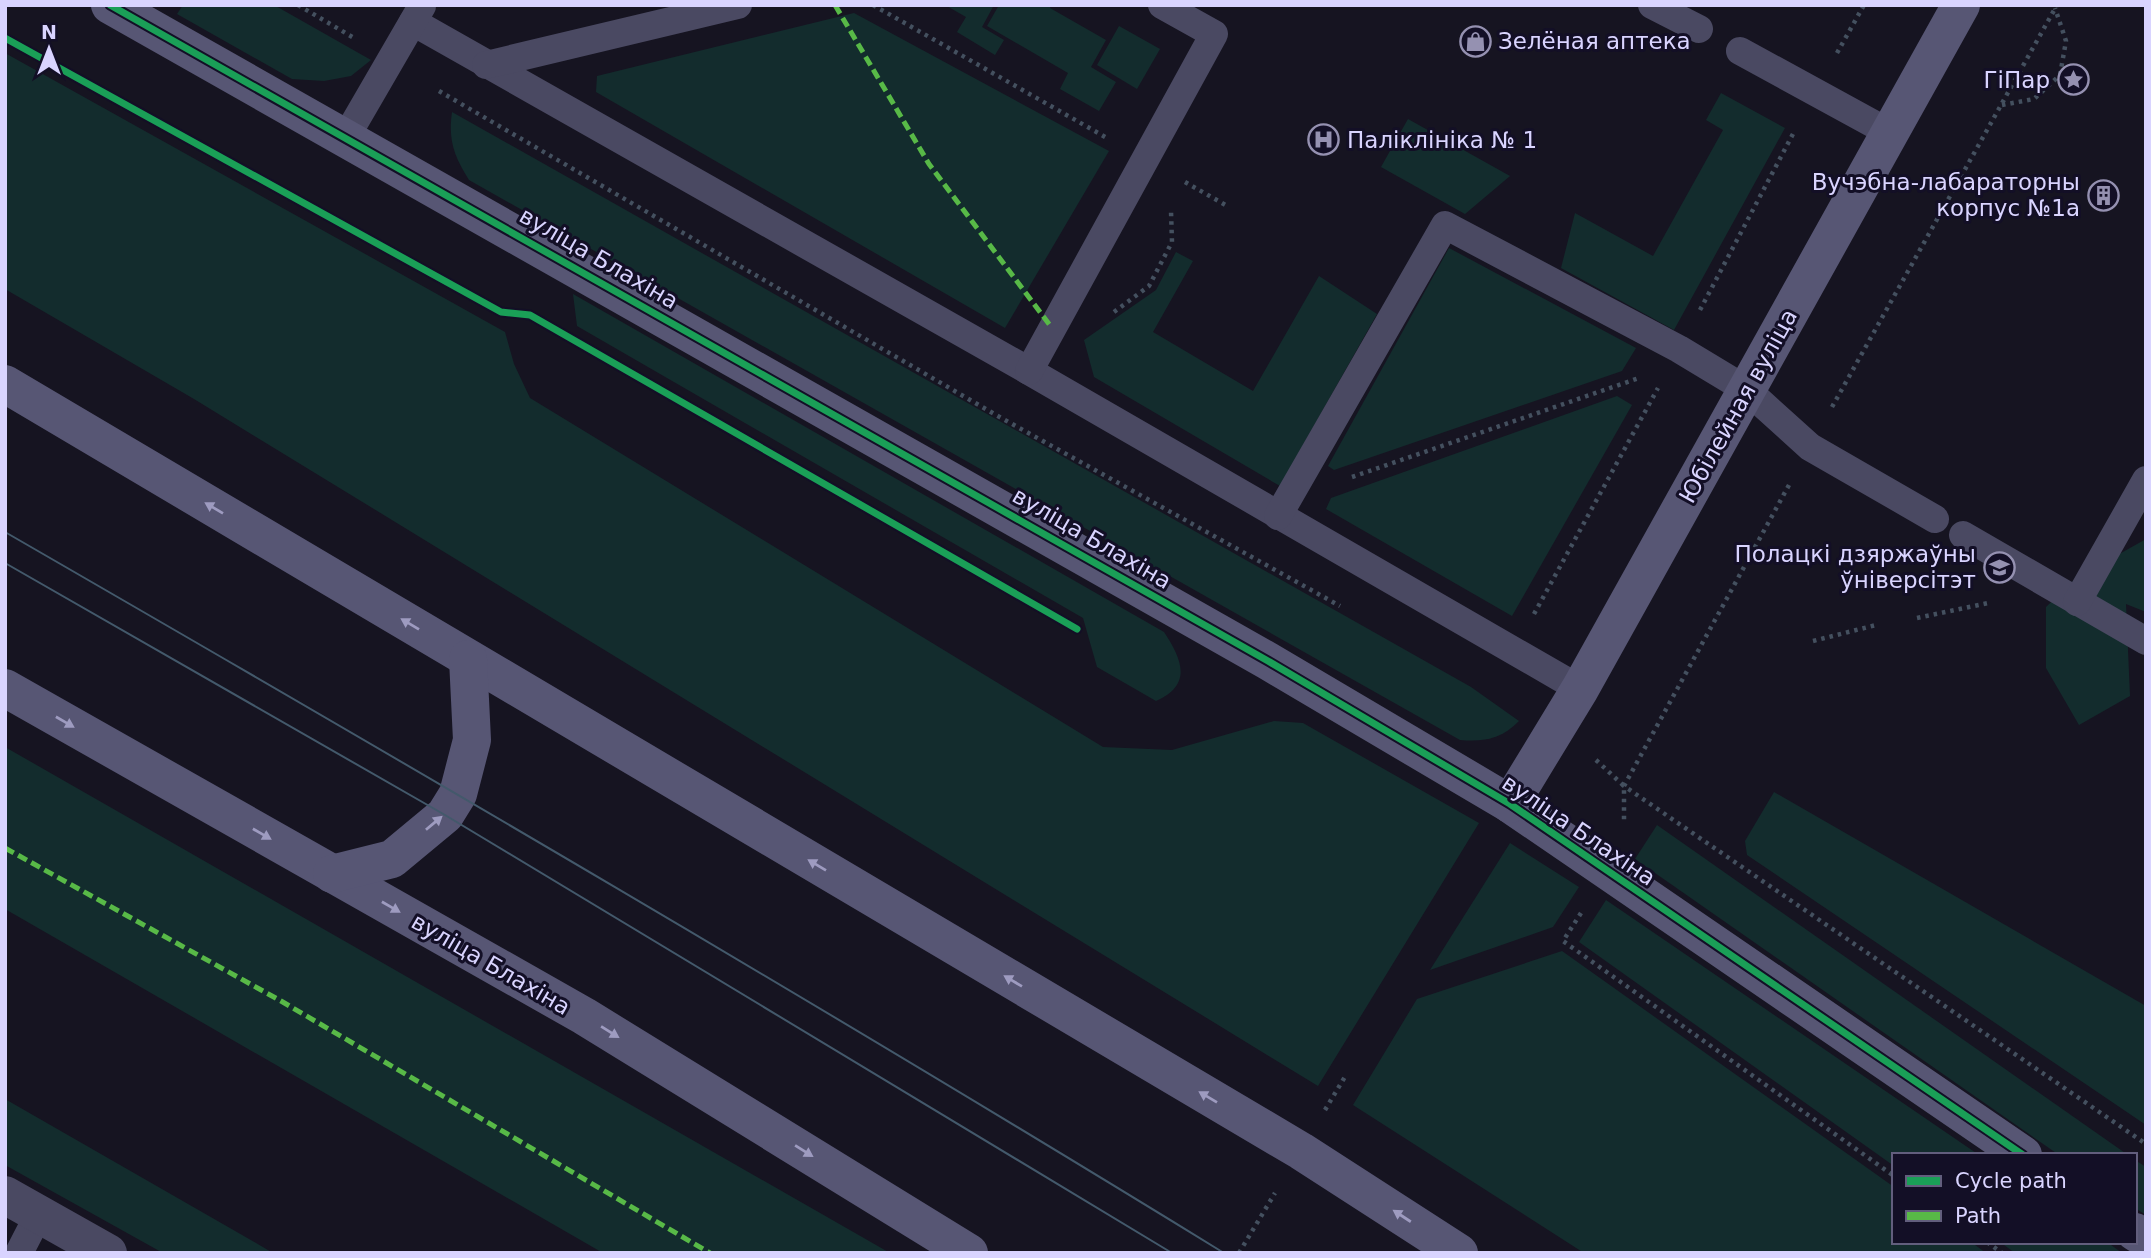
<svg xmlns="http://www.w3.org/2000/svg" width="2151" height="1258" font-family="'DejaVu Sans',sans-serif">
<rect width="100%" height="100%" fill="#161421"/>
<g fill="#132c2d">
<path d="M 183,5 L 274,5 L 371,60 L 351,76 L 324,81 L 292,79 L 177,14 Z"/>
<path d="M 945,5 L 994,5 L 982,27 L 1004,40 L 995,55 L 957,32 L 966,17 Z"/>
<path d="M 999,5 L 1051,5 L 1050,8 L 1106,40 L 1091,67 L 1116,82 L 1099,111 L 1060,89 L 1068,73 L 987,26 Z"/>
<path d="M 854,13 L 1109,151 L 1005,328 L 596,92 L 597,76 Z"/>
<path d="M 1119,26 L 1160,49 L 1137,89 L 1097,65 Z"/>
<path d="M 5,53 L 505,332 L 514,364 L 530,398 L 1103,747 L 1172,750 L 1274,721 L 1303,723 L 1479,823 L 1318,1086 L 194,399 L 5,289 Z"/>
<path d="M 1721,93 L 1785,128 L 1674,330 L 1561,268 L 1575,213 L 1653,256 L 1723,130 L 1706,120 Z"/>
<path d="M 452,112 L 1471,687 L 1519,721 C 1502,739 1484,742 1460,740 L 469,180 C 454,156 448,140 452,112 Z"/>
<path d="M 1408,119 L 1510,176 L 1465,214 L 1381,167 Z"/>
<path d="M 1449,248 L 1636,348 L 1622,371 L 1334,470 L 1328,466 Z"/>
<path d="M 1176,252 L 1193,261 L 1153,332 L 1253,391 L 1319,276 L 1377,314 L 1280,486 L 1094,377 L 1084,340 L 1156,290 Z"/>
<path d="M 573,294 L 1164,632 C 1182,659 1193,685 1156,701 L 1097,667 L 1083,618 L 577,326 Z"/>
<path d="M 1617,396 L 1632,405 L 1512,616 L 1326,509 L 1331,498 Z"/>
<path d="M 2146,539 L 2146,612 L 2126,604 L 2130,696 L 2079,725 L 2046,668 L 2046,607 L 2075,579 Z"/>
<path d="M 5,747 L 890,1253 L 603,1253 L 5,909 Z"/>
<path d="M 1774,792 L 2146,1006 L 2146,1125 L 1747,855 L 1745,841 Z"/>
<path d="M 1657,825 L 2128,1155 L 2059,1155 L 1635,859 Z"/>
<path d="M 1510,843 L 1579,887 L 1553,927 L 1430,970 Z"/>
<path d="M 1606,900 L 1979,1155 L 1894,1155 L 1894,1166 L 1579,942 Z"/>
<path d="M 1562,951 L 1894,1187 L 1894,1242 L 1971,1242 L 1986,1253 L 1584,1253 L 1353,1105 L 1417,999 Z"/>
<path d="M 5,1099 L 256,1243 L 273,1253 L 163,1253 L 5,1165 Z"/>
<path d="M 2135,1160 L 2146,1167 L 2146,1215 L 2135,1208 Z"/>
<path d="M 2000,1242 L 2107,1242 L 2122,1253 L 2015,1253 Z"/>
</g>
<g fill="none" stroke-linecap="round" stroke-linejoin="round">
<g stroke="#44505f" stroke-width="4.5" stroke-dasharray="3.5 5" stroke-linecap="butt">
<path d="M 298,5 L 354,38"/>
<path d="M 873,5 L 1107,138"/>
<path d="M 1837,53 L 1864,5"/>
<path d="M 439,91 L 996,415 L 1340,606"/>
<path d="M 2002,105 L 2034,99 L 2060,75 L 2066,41 L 2055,8"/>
<path d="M 1185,182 L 1229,207"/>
<path d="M 1700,310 L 1794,132"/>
<path d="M 1114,312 L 1149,286 L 1172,242 L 1171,211"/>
<path d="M 1832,407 L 2057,5"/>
<path d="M 1352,477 L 1639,378"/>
<path d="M 1789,485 L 1624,786 L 2146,1144"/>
<path d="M 1534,614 L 1658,388"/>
<path d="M 1917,618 L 1988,603"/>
<path d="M 1813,641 L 1876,625"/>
<path d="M 1596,760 L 1624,786 L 1624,822"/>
<path d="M 1581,913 L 1563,941 L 1894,1176"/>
<path d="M 1325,1110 L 1346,1075"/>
<path d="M 1987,1242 L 2002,1253"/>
<path d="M 1239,1253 L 1275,1193"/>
</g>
<g stroke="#4a4962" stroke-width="28">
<path d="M 1652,5 L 1699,29"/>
<path d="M 413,22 L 1029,371 L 1580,689"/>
<path d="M 1740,51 L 1890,133"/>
<path d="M 486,65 L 738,5"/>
<path d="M 346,137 L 422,6"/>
<path d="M 1029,371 L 1214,34 L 1162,5"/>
<path d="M 1278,516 L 1445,225 L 1679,349 L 1747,390 L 1810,447 L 1935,519"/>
<path d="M 1963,535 L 2146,641"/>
<path d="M 2077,602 L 2146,480"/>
<path d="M 19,1253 L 39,1214"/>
</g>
<path stroke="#4a4962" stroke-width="38" d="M 5,1195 L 108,1253"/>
<g stroke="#575674" stroke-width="38">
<path d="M 110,5 L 1268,661 L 1510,804 L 2023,1155"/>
<path d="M 5,384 L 1301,1151 L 1459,1253"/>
<path d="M 5,688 L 584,1016 L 969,1253"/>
<path d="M 1510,804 L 1580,689 L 1961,5"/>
<path d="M 332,874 L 392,859 L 445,815 L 458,794 L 472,740 L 468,659"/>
<path d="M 2135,1232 L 2146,1239"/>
</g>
<g stroke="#43596b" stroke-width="2">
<path d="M 5,532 C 414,768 822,1006 1224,1253"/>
<path d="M 5,563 L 445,815 L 1172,1253"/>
</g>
<g stroke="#58b947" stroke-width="5" stroke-dasharray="10 5" stroke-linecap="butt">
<path d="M 835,5 L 929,164 L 1052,328"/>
<path d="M 5,848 L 281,1001 L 710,1253"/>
</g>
<defs>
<g id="cycleway">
<path d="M 110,5 L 1268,661 L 1510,804 L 2023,1155"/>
<path d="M 5,38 L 501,312 L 530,315 L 1077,629"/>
</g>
</defs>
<use href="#cycleway" stroke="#130f26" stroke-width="11"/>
<use href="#cycleway" stroke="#1a9f57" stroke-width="7"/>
</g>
<defs><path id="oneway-solid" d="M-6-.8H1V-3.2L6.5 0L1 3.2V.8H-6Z" transform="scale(1.75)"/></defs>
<g fill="#9e9bc0">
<use href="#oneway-solid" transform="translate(214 508) rotate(-149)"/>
<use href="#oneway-solid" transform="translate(410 624) rotate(-149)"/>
<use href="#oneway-solid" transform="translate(65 722) rotate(30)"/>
<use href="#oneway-solid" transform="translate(434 823) rotate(-40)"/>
<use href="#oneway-solid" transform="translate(262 834) rotate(30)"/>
<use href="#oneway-solid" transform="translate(817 865) rotate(-149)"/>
<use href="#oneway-solid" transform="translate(391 907) rotate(30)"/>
<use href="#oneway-solid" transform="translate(1013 981) rotate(-149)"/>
<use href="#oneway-solid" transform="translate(610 1032) rotate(32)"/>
<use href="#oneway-solid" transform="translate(1208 1097) rotate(-149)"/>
<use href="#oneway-solid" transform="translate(804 1151) rotate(32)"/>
<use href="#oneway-solid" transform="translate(1402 1216) rotate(-147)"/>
</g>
<defs>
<symbol id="shop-ring" viewBox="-11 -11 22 22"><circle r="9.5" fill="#130f26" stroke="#9591b1" stroke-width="1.5"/><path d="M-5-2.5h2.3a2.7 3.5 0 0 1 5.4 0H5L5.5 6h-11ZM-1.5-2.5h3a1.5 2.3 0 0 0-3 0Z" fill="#9591b1"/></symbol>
<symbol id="sight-ring" viewBox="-11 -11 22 22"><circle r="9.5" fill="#130f26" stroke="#9591b1" stroke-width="1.5"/><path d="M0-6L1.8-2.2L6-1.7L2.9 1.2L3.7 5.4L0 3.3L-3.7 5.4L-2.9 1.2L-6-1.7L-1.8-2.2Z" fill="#9591b1"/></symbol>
<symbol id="hospital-ring" viewBox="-11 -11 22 22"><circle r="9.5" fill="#130f26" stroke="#9591b1" stroke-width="1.5"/><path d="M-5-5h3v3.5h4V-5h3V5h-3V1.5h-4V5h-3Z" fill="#9591b1"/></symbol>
<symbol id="building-ring" viewBox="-11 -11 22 22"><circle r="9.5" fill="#130f26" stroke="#9591b1" stroke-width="1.5"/><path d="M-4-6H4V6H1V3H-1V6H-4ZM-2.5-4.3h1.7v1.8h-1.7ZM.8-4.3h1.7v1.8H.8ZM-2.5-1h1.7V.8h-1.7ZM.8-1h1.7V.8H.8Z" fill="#9591b1"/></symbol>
<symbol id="university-ring" viewBox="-11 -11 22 22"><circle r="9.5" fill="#130f26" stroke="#9591b1" stroke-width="1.5"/><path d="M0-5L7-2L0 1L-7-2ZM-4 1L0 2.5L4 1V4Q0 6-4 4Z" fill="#9591b1"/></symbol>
</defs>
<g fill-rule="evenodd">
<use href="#shop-ring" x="1458" y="24" width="35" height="35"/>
<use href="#sight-ring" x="2056" y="62" width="35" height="35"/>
<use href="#hospital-ring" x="1306" y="122" width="35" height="35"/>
<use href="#building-ring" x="2086" y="178" width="35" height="35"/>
<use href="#university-ring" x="1982" y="550" width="35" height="35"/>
</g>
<g text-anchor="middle" stroke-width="6" stroke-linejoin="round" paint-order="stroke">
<g font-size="23" fill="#d9d4ff" stroke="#130f26" text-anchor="end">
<text x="1498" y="49" text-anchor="start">Зелёная аптека</text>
<text x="2050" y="88">ГіПар</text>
<text x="1347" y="148" text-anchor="start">Паліклініка № 1</text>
<text x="2080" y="190">Вучэбна-лабараторны<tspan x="2080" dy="26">корпус №1а</tspan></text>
<text x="1976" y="562">Полацкі дзяржаўны<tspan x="1976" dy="26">ўніверсітэт</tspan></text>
</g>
<g font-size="23" fill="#d9d4ff" stroke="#130f26">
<text transform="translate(599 258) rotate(30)" y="8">вуліца Блахіна</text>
<text transform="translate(1738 406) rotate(-61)" y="8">Юбілейная вуліца</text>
<text transform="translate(1092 538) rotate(30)" y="8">вуліца Блахіна</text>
<text transform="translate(1579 830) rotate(34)" y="8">вуліца Блахіна</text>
<text transform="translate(491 964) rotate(30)" y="8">вуліца Блахіна</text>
</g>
</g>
<rect width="2151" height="1258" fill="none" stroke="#d9d4ff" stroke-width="14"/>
<rect x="1892" y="1153" width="245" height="91" fill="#130f26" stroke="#625e7d" stroke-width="2"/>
<rect x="1906" y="1176" width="35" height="10" fill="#1a9f57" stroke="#625e7d" stroke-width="2"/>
<text x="1955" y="1188" font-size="21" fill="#d9d4ff">Cycle path</text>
<rect x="1906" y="1211" width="35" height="10" fill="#58b947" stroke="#625e7d" stroke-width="2"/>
<text x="1955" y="1223" font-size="21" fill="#d9d4ff">Path</text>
<g transform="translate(49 49)" stroke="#130f26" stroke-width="5" paint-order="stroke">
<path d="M0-5L12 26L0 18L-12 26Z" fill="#d9d4ff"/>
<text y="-10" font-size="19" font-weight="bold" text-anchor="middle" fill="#d9d4ff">N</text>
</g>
</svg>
